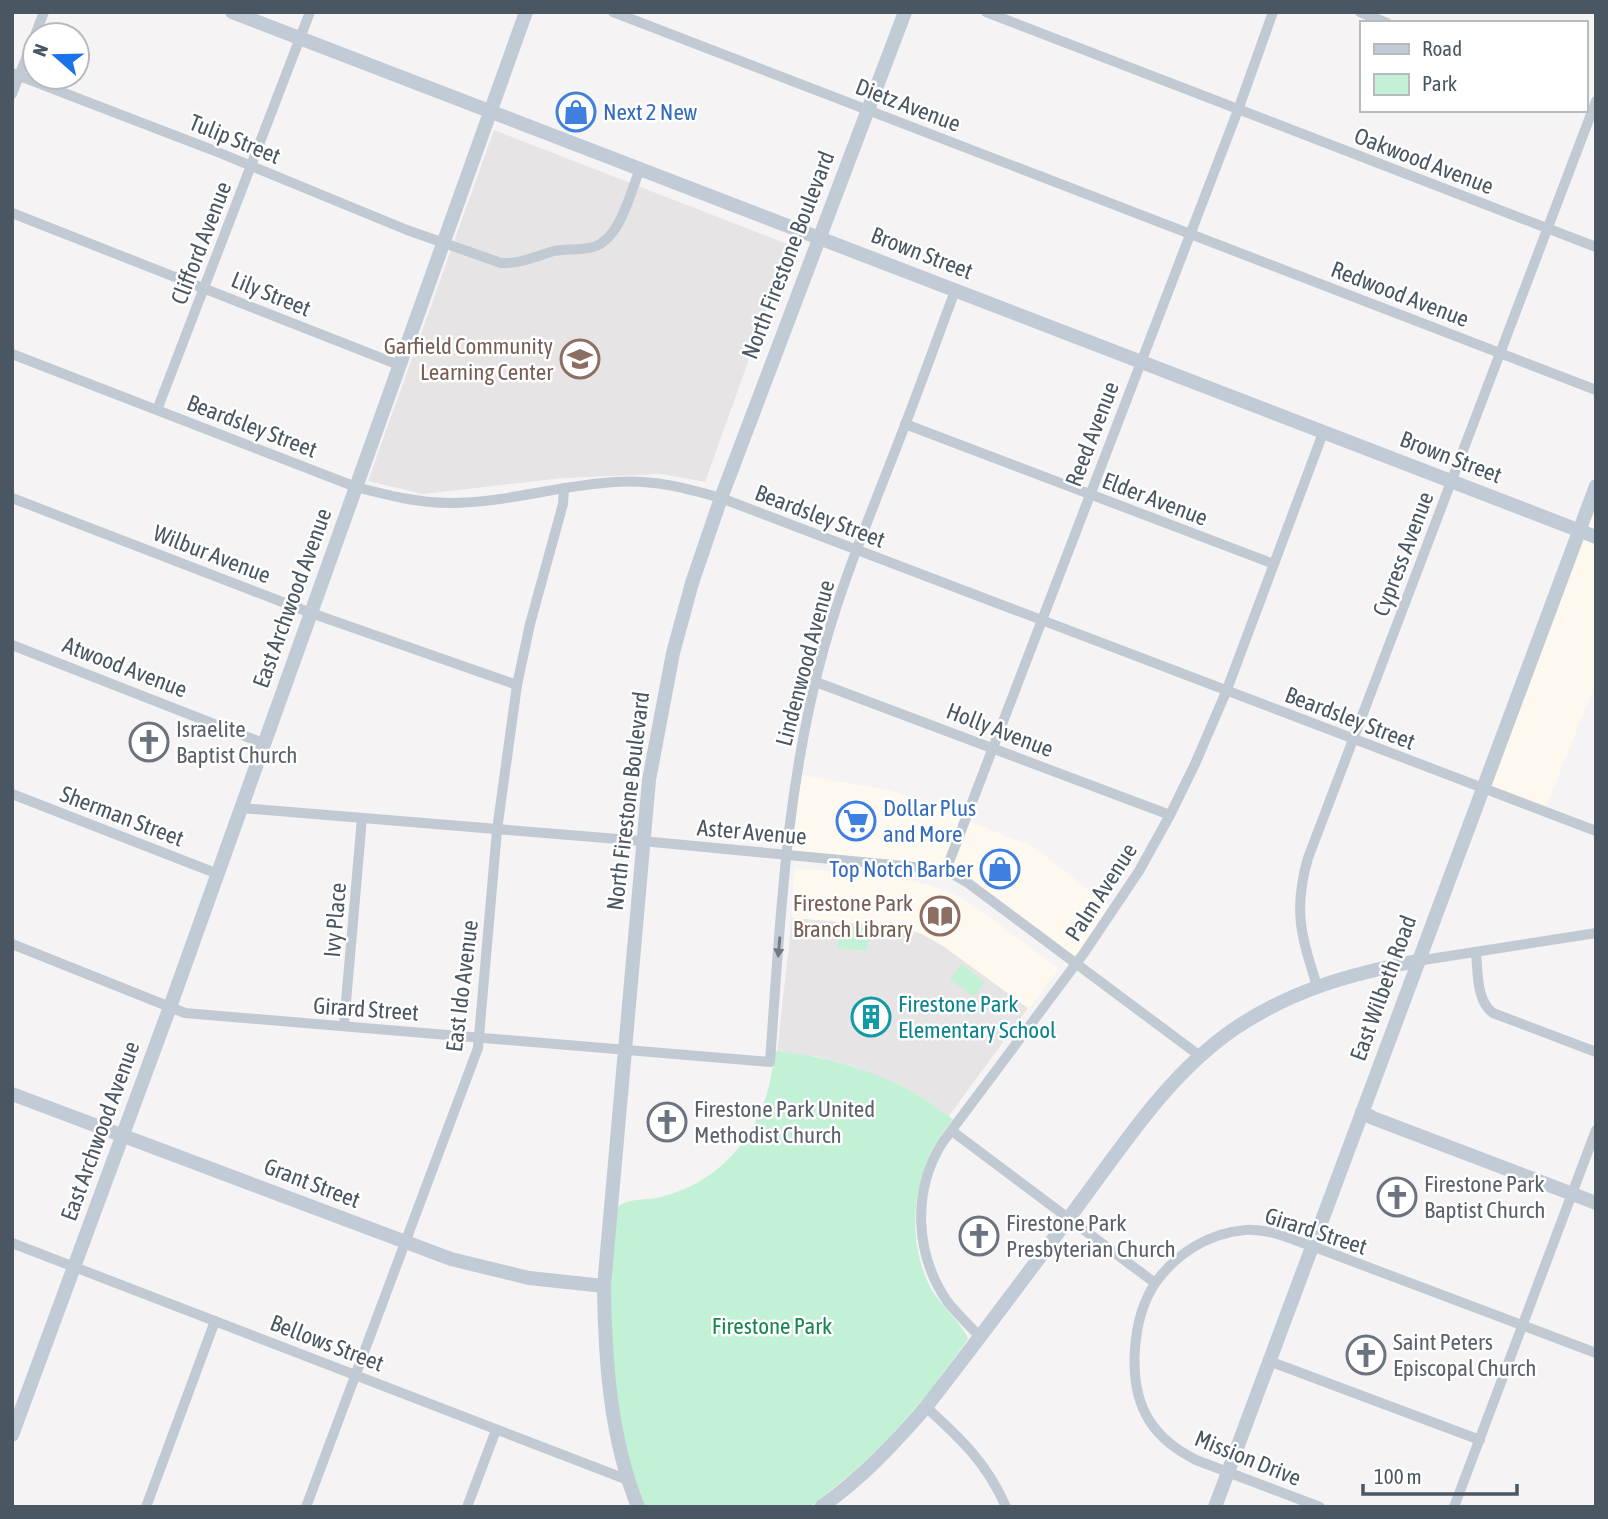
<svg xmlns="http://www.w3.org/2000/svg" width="1608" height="1519" font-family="'Asap Condensed',sans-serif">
<rect width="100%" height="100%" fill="#f5f3f3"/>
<g fill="#fdf9ef">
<path d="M 1596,486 L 1596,682 L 1544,812 L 1482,789 Z"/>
<path d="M 797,774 L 893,791 L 1034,847 L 1114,910 L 1076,965 L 946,870 L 786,854 Z"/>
<path d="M 794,868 L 887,876 L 930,885 L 952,893 L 988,916 L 1059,969 L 1029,1009 L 943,946 L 922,934 L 899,927 L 792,918 Z"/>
</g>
<g fill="#e6e4e5">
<path d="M 494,130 L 790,245 L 705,482 L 662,474 L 563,478 L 423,494 L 368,481 Z"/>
<path d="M 792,918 L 899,927 L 922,934 L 943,946 L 1028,1008 L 948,1117 L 916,1094 L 855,1067 L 815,1056 L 777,1053 Z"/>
</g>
<g fill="#c3f1d5">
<path d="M 840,925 L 869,928 L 867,951 L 838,948 Z"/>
<path d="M 961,964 L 985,982 L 974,997 L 950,979 Z"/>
<path d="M 774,1051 C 823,1055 870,1069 913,1092 C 927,1100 939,1111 953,1119 C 946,1129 937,1139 932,1150 C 911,1193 908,1249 933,1292 C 940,1303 967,1331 968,1339 L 926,1396 L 884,1443 L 852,1473 L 810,1507 L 644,1507 C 631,1467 620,1428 614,1387 C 606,1328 612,1268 616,1209 C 625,1197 646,1201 661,1197 C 730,1180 771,1119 774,1051 Z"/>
</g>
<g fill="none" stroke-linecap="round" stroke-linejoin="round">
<g stroke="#c1cad2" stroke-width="10">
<path d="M 613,12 L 1596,390"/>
<path d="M 986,12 L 1596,247"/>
<path d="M 1360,12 L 1387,23"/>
<path d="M 12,73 L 215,151 L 407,230 L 501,263 C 520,264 536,256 554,251 C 567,248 581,251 593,247 C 620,240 630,193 640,169"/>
<path d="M 12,94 L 44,12"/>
<path d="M 12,213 L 399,365"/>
<path d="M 12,354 L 356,487 C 387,495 418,503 450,503 C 506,503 560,485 615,482 C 652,479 686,488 721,498 L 1596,831"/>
<path d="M 157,410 L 310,12"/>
<path d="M 905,424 L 1274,564"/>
<path d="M 12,498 L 311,613 L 517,685"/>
<path d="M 12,645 L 263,743"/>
<path d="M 816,682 L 1170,815"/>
<path d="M 12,794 L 218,874"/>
<path d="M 241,808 L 642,841 L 946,870 L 968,883 L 1200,1056"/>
<path d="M 946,870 L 1238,110 L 1273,12"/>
<path d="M 12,944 L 185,1013 L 770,1062 C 780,923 786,783 824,648 C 845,572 877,499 905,425 C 922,381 938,336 955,291"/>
<path d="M 1476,953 C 1478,971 1476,1001 1493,1013 L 1596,1052"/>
<path d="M 1417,961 L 1596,933"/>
<path d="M 1317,986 C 1301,935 1293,910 1308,858 L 1596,101"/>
<path d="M 344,1025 L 362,818"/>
<path d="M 952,1131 L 1155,1283"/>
<path d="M 12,1243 L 628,1480"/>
<path d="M 980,1337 C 969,1325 957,1314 947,1301 C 915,1254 912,1192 942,1143 L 1084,953 L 1139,871 L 1170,815 L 1195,764 L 1226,692 L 1323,433"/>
<path d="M 1269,1361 L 1480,1440"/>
<path d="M 926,1407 C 961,1439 987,1463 1006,1507"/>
<path d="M 146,1507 L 215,1321"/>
<path d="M 306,1507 L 478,1048 L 497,830 L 517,685 L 530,624 L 563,504 L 564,488"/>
<path d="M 467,1507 L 496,1430"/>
<path d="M 1320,1507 L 1196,1460 C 1177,1450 1161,1439 1149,1420 C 1126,1383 1132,1317 1156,1282 C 1177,1253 1209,1233 1245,1230 C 1268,1228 1290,1239 1312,1246 L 1596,1353"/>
<path d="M 1454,1507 L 1596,1130"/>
</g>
<g stroke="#c1cbd6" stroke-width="14">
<path d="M 232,12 L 1596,537"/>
<path d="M 12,1094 L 451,1259 L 529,1278 L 604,1286"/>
<path d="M 1362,1112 L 1373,1118 L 1596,1203"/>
<path d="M 12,1435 L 170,1007 L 526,12"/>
<path d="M 638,1507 C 610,1437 605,1361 604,1286 L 649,780 L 673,653 L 692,583 L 721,498 L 905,12"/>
<path d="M 821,1507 C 861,1479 894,1444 926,1407 C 978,1340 1029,1272 1080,1203 C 1126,1141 1169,1074 1234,1029 C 1292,990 1350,974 1417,961"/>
<path d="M 1215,1507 L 1596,486"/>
</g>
</g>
<defs><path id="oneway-solid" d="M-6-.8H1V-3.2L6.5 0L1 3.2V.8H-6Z" transform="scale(1.75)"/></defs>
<use fill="#6e7983" href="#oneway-solid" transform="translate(779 947) rotate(95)"/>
<defs>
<symbol id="shop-ring" viewBox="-11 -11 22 22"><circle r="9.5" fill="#fff" stroke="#3f7fe0" stroke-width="1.5"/><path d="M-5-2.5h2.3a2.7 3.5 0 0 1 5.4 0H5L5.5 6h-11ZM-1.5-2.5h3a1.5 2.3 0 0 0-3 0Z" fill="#3f7fe0"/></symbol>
<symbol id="school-ring" viewBox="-11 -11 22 22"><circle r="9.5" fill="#fff" stroke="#8d6e63" stroke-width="1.5"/><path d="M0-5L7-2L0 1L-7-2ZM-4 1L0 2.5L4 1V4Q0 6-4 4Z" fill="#8d6e63"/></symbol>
<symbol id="church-ring" viewBox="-11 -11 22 22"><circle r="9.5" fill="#fff" stroke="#6b7280" stroke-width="1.5"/><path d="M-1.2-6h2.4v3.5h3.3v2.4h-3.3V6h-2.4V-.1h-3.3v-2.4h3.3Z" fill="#6b7280"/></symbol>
<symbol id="supermarket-ring" viewBox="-11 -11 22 22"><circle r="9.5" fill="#fff" stroke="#3f7fe0" stroke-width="1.5"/><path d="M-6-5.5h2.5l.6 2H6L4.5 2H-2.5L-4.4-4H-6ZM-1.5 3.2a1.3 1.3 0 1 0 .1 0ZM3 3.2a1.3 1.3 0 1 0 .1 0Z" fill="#3f7fe0"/></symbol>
<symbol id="library-ring" viewBox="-11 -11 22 22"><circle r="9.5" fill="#fff" stroke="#8d6e63" stroke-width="1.5"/><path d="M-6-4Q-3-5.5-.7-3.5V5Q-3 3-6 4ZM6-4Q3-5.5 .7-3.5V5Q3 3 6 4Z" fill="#8d6e63"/></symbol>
<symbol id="building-ring" viewBox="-11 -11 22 22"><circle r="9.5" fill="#fff" stroke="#0f9aa8" stroke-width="1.5"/><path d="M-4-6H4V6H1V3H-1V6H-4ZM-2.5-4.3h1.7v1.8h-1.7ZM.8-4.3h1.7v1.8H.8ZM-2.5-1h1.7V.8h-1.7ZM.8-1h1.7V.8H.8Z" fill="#0f9aa8"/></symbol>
</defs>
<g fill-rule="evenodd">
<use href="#shop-ring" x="554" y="90" width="44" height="44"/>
<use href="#school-ring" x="558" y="337" width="44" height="44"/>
<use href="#church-ring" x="127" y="720" width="44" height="44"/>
<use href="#supermarket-ring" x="834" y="799" width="44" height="44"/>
<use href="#shop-ring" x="978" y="847" width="44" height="44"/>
<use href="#library-ring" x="918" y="894" width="44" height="44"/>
<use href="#building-ring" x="849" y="995" width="44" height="44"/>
<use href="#church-ring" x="645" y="1100" width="44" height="44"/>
<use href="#church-ring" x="1375" y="1175" width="44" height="44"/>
<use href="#church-ring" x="957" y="1214" width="44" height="44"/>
<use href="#church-ring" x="1344" y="1333" width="44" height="44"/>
</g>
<g text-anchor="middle" stroke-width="5" stroke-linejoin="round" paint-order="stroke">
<g font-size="23" fill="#4a5661" stroke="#fff">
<text transform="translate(908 105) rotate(21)" y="8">Dietz Avenue</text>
<text transform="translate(235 139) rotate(22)" y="8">Tulip Street</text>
<text transform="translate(1424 161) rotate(21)" y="8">Oakwood Avenue</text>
<text transform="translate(201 243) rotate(-69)" y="8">Clifford Avenue</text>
<text transform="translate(922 253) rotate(21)" y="8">Brown Street</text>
<text transform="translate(788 255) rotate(-69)" y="8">North Firestone Boulevard</text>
<text transform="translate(271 294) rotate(22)" y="8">Lily Street</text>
<text transform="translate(1400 294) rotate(21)" y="8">Redwood Avenue</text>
<text transform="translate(252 426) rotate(21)" y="8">Beardsley Street</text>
<text transform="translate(1092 434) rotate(-69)" y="8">Reed Avenue</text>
<text transform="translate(1451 457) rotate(21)" y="8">Brown Street</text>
<text transform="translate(1155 499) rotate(21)" y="8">Elder Avenue</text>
<text transform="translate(820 516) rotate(21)" y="8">Beardsley Street</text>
<text transform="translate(212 554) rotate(21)" y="8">Wilbur Avenue</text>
<text transform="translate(1403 554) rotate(-69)" y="8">Cypress Avenue</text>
<text transform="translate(292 598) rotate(-70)" y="8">East Archwood Avenue</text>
<text transform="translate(805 663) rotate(-75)" y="8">Lindenwood Avenue</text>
<text transform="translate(125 667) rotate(21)" y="8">Atwood Avenue</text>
<text transform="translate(1350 718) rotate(21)" y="8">Beardsley Street</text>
<text transform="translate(1000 730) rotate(21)" y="8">Holly Avenue</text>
<text transform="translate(628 801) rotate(-83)" y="8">North Firestone Boulevard</text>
<text transform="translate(122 816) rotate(21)" y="8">Sherman Street</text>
<text transform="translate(752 832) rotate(5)" y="8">Aster Avenue</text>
<text transform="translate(1101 892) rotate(-57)" y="8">Palm Avenue</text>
<text transform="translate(335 920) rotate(-85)" y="8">Ivy Place</text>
<text transform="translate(462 986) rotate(-83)" y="8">East Ido Avenue</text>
<text transform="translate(1383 988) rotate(-70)" y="8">East Wilbeth Road</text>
<text transform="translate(366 1009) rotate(4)" y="8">Girard Street</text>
<text transform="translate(100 1131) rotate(-70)" y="8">East Archwood Avenue</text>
<text transform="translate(312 1183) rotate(21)" y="8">Grant Street</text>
<text transform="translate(1316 1231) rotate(18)" y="8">Girard Street</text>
<text transform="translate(327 1343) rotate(21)" y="8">Bellows Street</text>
<text transform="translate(1248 1458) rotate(22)" y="8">Mission Drive</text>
</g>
<g font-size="23" fill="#366cbe" stroke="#fff" text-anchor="start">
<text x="603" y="120">Next 2 New</text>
<text x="883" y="816">Dollar Plus<tspan x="883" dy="26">and More</tspan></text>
<text x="973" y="877" text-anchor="end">Top Notch Barber</text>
</g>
<g font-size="23" fill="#785e54" stroke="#fff" text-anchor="end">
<text x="553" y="354">Garfield Community<tspan x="553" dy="26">Learning Center</tspan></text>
<text x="913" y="911">Firestone Park<tspan x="913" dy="26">Branch Library</tspan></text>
</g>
<g font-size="23" fill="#5b616d" stroke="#fff" text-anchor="start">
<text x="176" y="737">Israelite<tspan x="176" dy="26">Baptist Church</tspan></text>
<text x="694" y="1117">Firestone Park United<tspan x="694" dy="26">Methodist Church</tspan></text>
<text x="1424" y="1192">Firestone Park<tspan x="1424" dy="26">Baptist Church</tspan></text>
<text x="1006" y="1231">Firestone Park<tspan x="1006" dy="26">Presbyterian Church</tspan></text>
<text x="1393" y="1350">Saint Peters<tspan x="1393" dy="26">Episcopal Church</tspan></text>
</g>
<g font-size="23" fill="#0d838f" stroke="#fff" text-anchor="start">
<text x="898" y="1012">Firestone Park<tspan x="898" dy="26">Elementary School</tspan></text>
</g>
<g font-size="23" fill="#17864f" stroke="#fff">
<text x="772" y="1334">Firestone Park</text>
</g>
</g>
<rect width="1608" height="1519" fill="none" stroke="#4a5661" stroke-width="28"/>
<rect x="1360" y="21" width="228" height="91" fill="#ffffff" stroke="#b7bbc0" stroke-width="2"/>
<rect x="1374" y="44" width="35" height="10" fill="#c1cbd6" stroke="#b7bbc0" stroke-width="2"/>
<text x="1422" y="56" font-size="21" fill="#4a5661">Road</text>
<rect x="1374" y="74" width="35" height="21" fill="#c3f1d5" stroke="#b7bbc0" stroke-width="2"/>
<text x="1422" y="91" font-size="21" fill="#4a5661">Park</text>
<g transform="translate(56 56) rotate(290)"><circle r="33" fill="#ffffff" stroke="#b7bbc0" stroke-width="2"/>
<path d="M0-5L12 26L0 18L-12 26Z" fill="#1a73e8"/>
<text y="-10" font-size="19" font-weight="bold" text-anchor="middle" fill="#4a5661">N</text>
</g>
<path d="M1363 1484v10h154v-10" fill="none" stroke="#4a5661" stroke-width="3.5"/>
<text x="1374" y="1484" font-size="21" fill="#4a5661" stroke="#ffffff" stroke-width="5" paint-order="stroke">100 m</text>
</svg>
